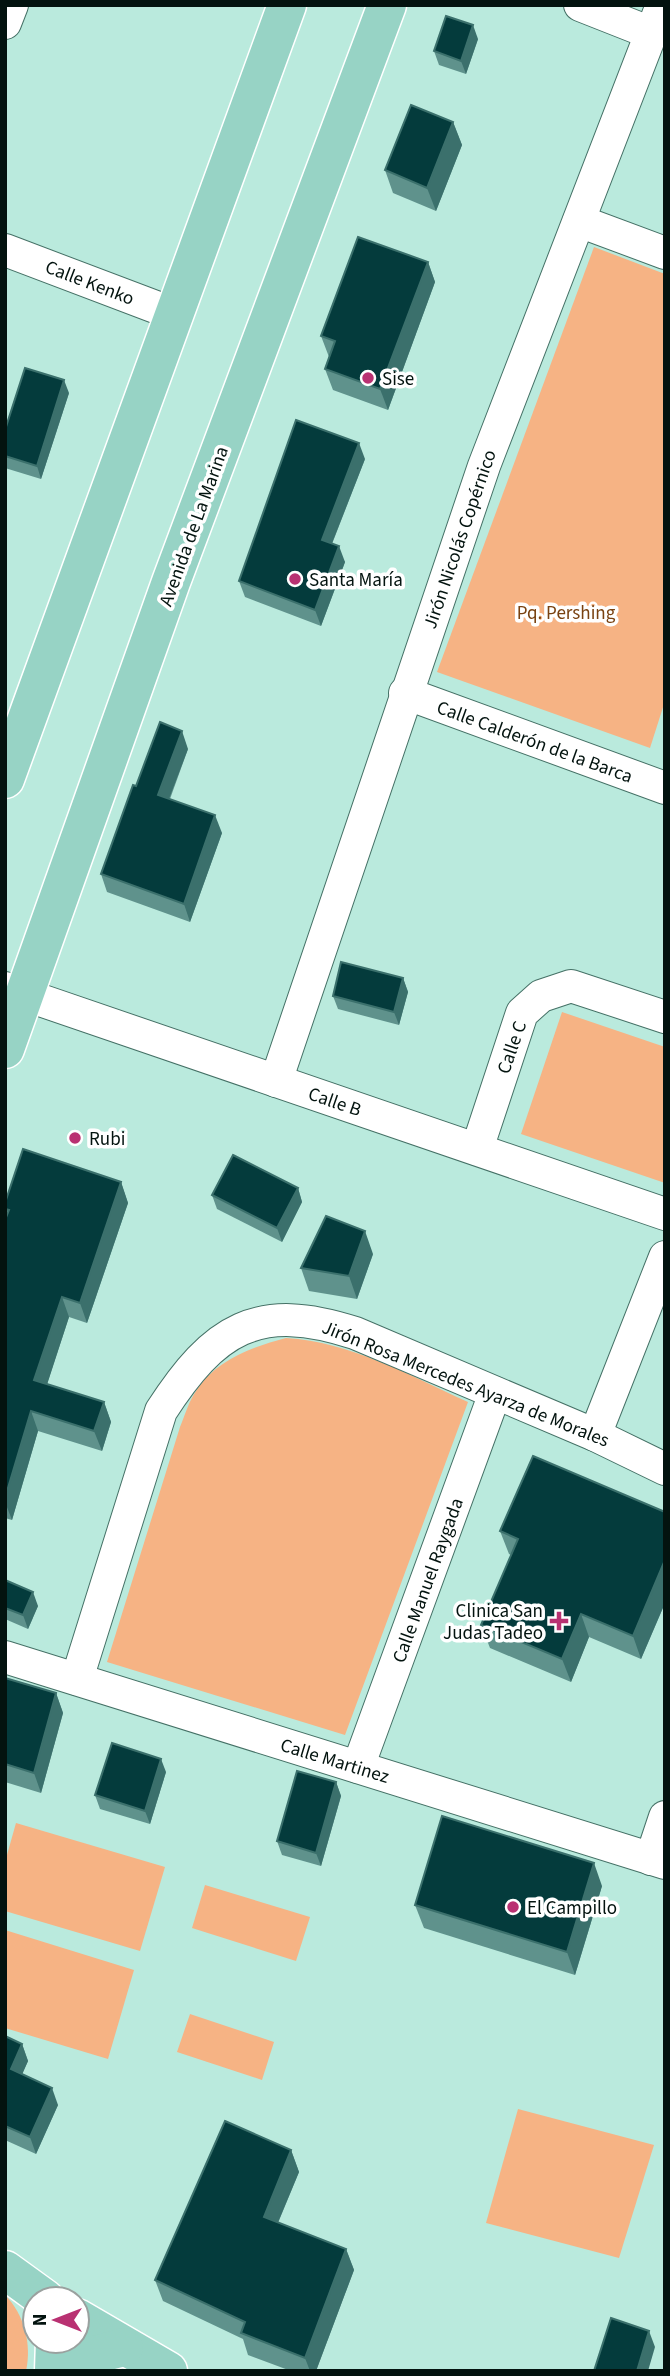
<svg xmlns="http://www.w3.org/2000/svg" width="670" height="2376" font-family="'Source Sans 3',sans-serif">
<rect width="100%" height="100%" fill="#baeadd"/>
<g fill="#f6b384">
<path d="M 594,247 L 665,274 L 665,701 L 650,748 L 437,672 Z"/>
<path d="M 562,1012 L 665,1047 L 665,1183 L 521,1134 Z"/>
<path d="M 286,1338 C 351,1342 409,1375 468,1402 L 345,1735 L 107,1662 L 180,1427 C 185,1415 189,1401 196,1391 C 216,1360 252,1347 286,1338 Z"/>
<path d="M 16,1823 L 165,1867 L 140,1951 L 5,1911 L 5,1862 Z"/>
<path d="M 205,1885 L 310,1917 L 296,1961 L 192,1928 Z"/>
<path d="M 5,1930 L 134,1970 L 108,2059 L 5,2028 Z"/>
<path d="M 190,2014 L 274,2042 L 262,2080 L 177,2052 Z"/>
<path d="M 518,2109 L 654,2145 L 619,2258 L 486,2223 Z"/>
<path d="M 5,2295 C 24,2314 32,2344 26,2371 L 5,2371 Z"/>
</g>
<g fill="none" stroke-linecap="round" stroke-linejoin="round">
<defs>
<g id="minor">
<path d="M 580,5 L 651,33"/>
<path d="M 5,23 L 12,5"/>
<path d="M 579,221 L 665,253"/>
<path d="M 5,250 L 174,314"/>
<path d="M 405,693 L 665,788"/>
<path d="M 5,988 L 665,1214"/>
<path d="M 276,1081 L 484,466 L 662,5"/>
<path d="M 477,1149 L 522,1013 L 541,996 L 571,986 L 665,1017"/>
<path d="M 595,1435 L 665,1257"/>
<path d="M 5,1657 L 665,1863"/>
<path d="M 77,1679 L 161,1411 C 214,1329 257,1301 355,1333 L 595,1435 L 665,1469"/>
<path d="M 358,1767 L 495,1393"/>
<path d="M 651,1859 L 665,1817"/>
</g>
<g id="major">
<path d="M 5,779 L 287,5"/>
<path d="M 5,1049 L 171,582 L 387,5"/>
<path d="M 5,2270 L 45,2299"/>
<path d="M 77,2318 L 168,2371"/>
<path d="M 54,2371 L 55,2341"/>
<path d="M 78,2371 L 94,2355 L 124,2347"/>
</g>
</defs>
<use href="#minor" stroke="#457166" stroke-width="34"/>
<use href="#major" stroke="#fff" stroke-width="41"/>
<use href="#minor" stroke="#fff" stroke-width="32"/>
<use href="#major" stroke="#97d3c5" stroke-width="38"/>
</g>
<g fill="#5f928c">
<path d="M 478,39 L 466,74 L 439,65 L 434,51 Z"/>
<path d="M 453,122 L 462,145 L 436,211 L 393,193 L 385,170 Z"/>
<path d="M 428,262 L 435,282 L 388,410 L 333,390 L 325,369 L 329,357 L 321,336 Z"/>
<path d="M 69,393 L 41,479 L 5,468 L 5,430 Z"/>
<path d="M 365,459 L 332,544 L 345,562 L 321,626 L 245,597 L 239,581 Z"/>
<path d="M 188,749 L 170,799 L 222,833 L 190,922 L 107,892 L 101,874 L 136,786 Z"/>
<path d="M 403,978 L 408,992 L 399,1025 L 338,1009 L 333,996 Z"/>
<path d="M 121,1182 L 128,1203 L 87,1323 L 69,1317 L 47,1384 L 104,1402 L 111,1422 L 102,1451 L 38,1431 L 12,1520 L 5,1518 L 5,1220 L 6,1217 L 5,1213 L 5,1203 Z"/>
<path d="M 298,1188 L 302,1202 L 282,1242 L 217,1209 L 212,1195 Z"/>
<path d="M 373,1254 L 357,1299 L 309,1291 L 301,1268 Z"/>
<path d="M 665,1512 L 665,1603 L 641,1659 L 589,1637 L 571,1682 L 490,1648 L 481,1625 L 511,1555 L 509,1554 L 500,1531 Z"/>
<path d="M 5,1580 L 38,1606 L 28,1629 L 5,1619 Z"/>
<path d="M 5,1678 L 56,1693 L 63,1713 L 41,1793 L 5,1782 Z"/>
<path d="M 166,1772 L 150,1824 L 100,1809 L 95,1795 Z"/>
<path d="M 336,1782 L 341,1796 L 321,1866 L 282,1855 L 277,1841 Z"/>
<path d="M 602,1886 L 575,1975 L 424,1928 L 415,1905 Z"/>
<path d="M 5,2036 L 22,2044 L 28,2061 L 22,2074 L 58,2105 L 36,2154 L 5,2140 Z"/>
<path d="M 291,2150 L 299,2172 L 278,2223 L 346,2249 L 354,2270 L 316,2371 L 291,2371 L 248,2355 L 243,2339 L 163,2301 L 155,2280 Z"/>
</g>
<g fill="#3b706c">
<path d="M 473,25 L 478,39 L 466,74 L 461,61 Z"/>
<path d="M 453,122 L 462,145 L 436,211 L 427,188 Z"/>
<path d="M 428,262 L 435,282 L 388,410 L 380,389 Z"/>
<path d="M 64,380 L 69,393 L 41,479 L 37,466 Z"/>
<path d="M 359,443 L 365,459 L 327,556 L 322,540 Z"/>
<path d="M 339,546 L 345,562 L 321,626 L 315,610 Z"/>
<path d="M 182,731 L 188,749 L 164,812 L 158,795 Z"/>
<path d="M 215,815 L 222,833 L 190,922 L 184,904 Z"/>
<path d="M 403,978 L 408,992 L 399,1025 L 394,1012 Z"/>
<path d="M 121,1182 L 128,1203 L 87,1323 L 80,1303 Z"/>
<path d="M 298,1188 L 302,1202 L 282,1242 L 277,1228 Z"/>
<path d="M 365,1231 L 373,1254 L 357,1299 L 349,1276 Z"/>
<path d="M 62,1297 L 69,1317 L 42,1400 L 34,1380 Z"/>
<path d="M 104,1402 L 111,1422 L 102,1451 L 94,1431 Z"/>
<path d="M 31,1411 L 38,1431 L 12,1520 L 5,1502 L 5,1498 Z"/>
<path d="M 665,1560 L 665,1603 L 641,1659 L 633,1636 Z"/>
<path d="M 33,1592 L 38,1606 L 28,1629 L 23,1615 Z"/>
<path d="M 581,1614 L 589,1637 L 571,1682 L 562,1659 Z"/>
<path d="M 56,1693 L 63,1713 L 41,1793 L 34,1773 Z"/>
<path d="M 161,1759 L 166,1772 L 150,1824 L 145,1811 Z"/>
<path d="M 336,1782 L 341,1796 L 321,1866 L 316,1853 Z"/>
<path d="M 594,1863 L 602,1886 L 575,1975 L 567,1952 Z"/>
<path d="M 22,2044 L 28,2061 L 17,2086 L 11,2069 Z"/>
<path d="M 52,2088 L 58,2105 L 36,2154 L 30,2137 Z"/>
<path d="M 291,2150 L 299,2172 L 271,2239 L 264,2217 Z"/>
<path d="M 346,2249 L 354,2270 L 316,2371 L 310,2371 L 305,2358 Z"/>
<path d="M 649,2331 L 655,2347 L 648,2371 L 637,2371 Z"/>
</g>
<g fill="#043b3c" stroke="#3b706c" stroke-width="2">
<path d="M 446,16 L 473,25 L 461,61 L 434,51 Z"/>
<path d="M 411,105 L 453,122 L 427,188 L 385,170 Z"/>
<path d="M 358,237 L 428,262 L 380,389 L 325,369 L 335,341 L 321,336 Z"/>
<path d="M 25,368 L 64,380 L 37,466 L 5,456 L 5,430 Z"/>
<path d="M 296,420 L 359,443 L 322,540 L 339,546 L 315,610 L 239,581 Z"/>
<path d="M 160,722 L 182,731 L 158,795 L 215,815 L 184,904 L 101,874 L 133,785 L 136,786 Z"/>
<path d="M 341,962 L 403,978 L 394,1012 L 333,996 Z"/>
<path d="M 23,1149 L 121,1182 L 80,1303 L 62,1297 L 34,1380 L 104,1402 L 94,1431 L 31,1411 L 5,1498 L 5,1220 L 9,1210 L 5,1209 L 5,1203 Z"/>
<path d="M 233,1155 L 298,1188 L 277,1228 L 212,1195 Z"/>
<path d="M 326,1216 L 365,1231 L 349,1276 L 301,1268 Z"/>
<path d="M 533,1456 L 665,1512 L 665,1560 L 633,1636 L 581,1614 L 562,1659 L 481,1625 L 518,1539 L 500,1531 Z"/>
<path d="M 5,1580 L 33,1592 L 23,1615 L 5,1608 Z"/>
<path d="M 5,1678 L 56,1693 L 34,1773 L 5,1764 Z"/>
<path d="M 112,1743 L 161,1759 L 145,1811 L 95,1795 Z"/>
<path d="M 297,1771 L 336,1782 L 316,1853 L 277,1841 Z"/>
<path d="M 442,1816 L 594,1863 L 567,1952 L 415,1905 Z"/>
<path d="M 5,2036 L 22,2044 L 11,2069 L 52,2088 L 30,2137 L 5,2126 Z"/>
<path d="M 225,2121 L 291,2150 L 264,2217 L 346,2249 L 305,2358 L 241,2333 L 245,2322 L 155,2280 Z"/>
<path d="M 611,2318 L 649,2331 L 637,2371 L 594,2371 Z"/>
</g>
<g fill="#b93172" stroke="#fff" stroke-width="2.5">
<circle cx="368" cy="378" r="7"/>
<circle cx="295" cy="579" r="7"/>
<circle cx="75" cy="1138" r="7"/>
<path d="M555.5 1610.5h7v7h7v7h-7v7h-7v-7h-7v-7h7z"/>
<circle cx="513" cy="1907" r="7"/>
</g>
<g text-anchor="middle" stroke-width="7" stroke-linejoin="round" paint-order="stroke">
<g font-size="19" fill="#03130f" stroke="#fff">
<text transform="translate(90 282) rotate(21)" y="7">Calle Kenko</text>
<text transform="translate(193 526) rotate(-70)" y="7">Avenida de La Marina</text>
<text transform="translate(459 539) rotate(-71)" y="7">Jirón Nicolás Copérnico</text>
<text transform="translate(535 741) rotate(20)" y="7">Calle Calderón de la Barca</text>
<text transform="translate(511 1047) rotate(-71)" y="7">Calle C</text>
<text transform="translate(335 1101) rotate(19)" y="7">Calle B</text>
<text transform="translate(466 1383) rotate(22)" y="7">Jirón Rosa Mercedes Ayarza de Morales</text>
<text transform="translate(427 1580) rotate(-70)" y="7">Calle Manuel Raygada</text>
<text transform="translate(335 1760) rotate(17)" y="7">Calle Martinez</text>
</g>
<g font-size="19" fill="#03130f" stroke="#fff" text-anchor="start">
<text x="382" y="385">Sise</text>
<text x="309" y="586">Santa María</text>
<text x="89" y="1145">Rubi</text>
<text x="543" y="1617" text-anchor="end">Clinica San<tspan x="543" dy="22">Judas Tadeo</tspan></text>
<text x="527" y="1914">El Campillo</text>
</g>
<g font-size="19" fill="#794211" stroke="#fff">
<text x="566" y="619">Pq. Pershing</text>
</g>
</g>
<rect width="670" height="2376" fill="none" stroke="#03130f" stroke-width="14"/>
<g transform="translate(56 2320) rotate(270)"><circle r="33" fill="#ffffff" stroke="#9aa19f" stroke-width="2"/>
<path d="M0-5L12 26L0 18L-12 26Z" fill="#b93172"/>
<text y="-10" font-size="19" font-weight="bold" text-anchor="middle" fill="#03130f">N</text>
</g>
</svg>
